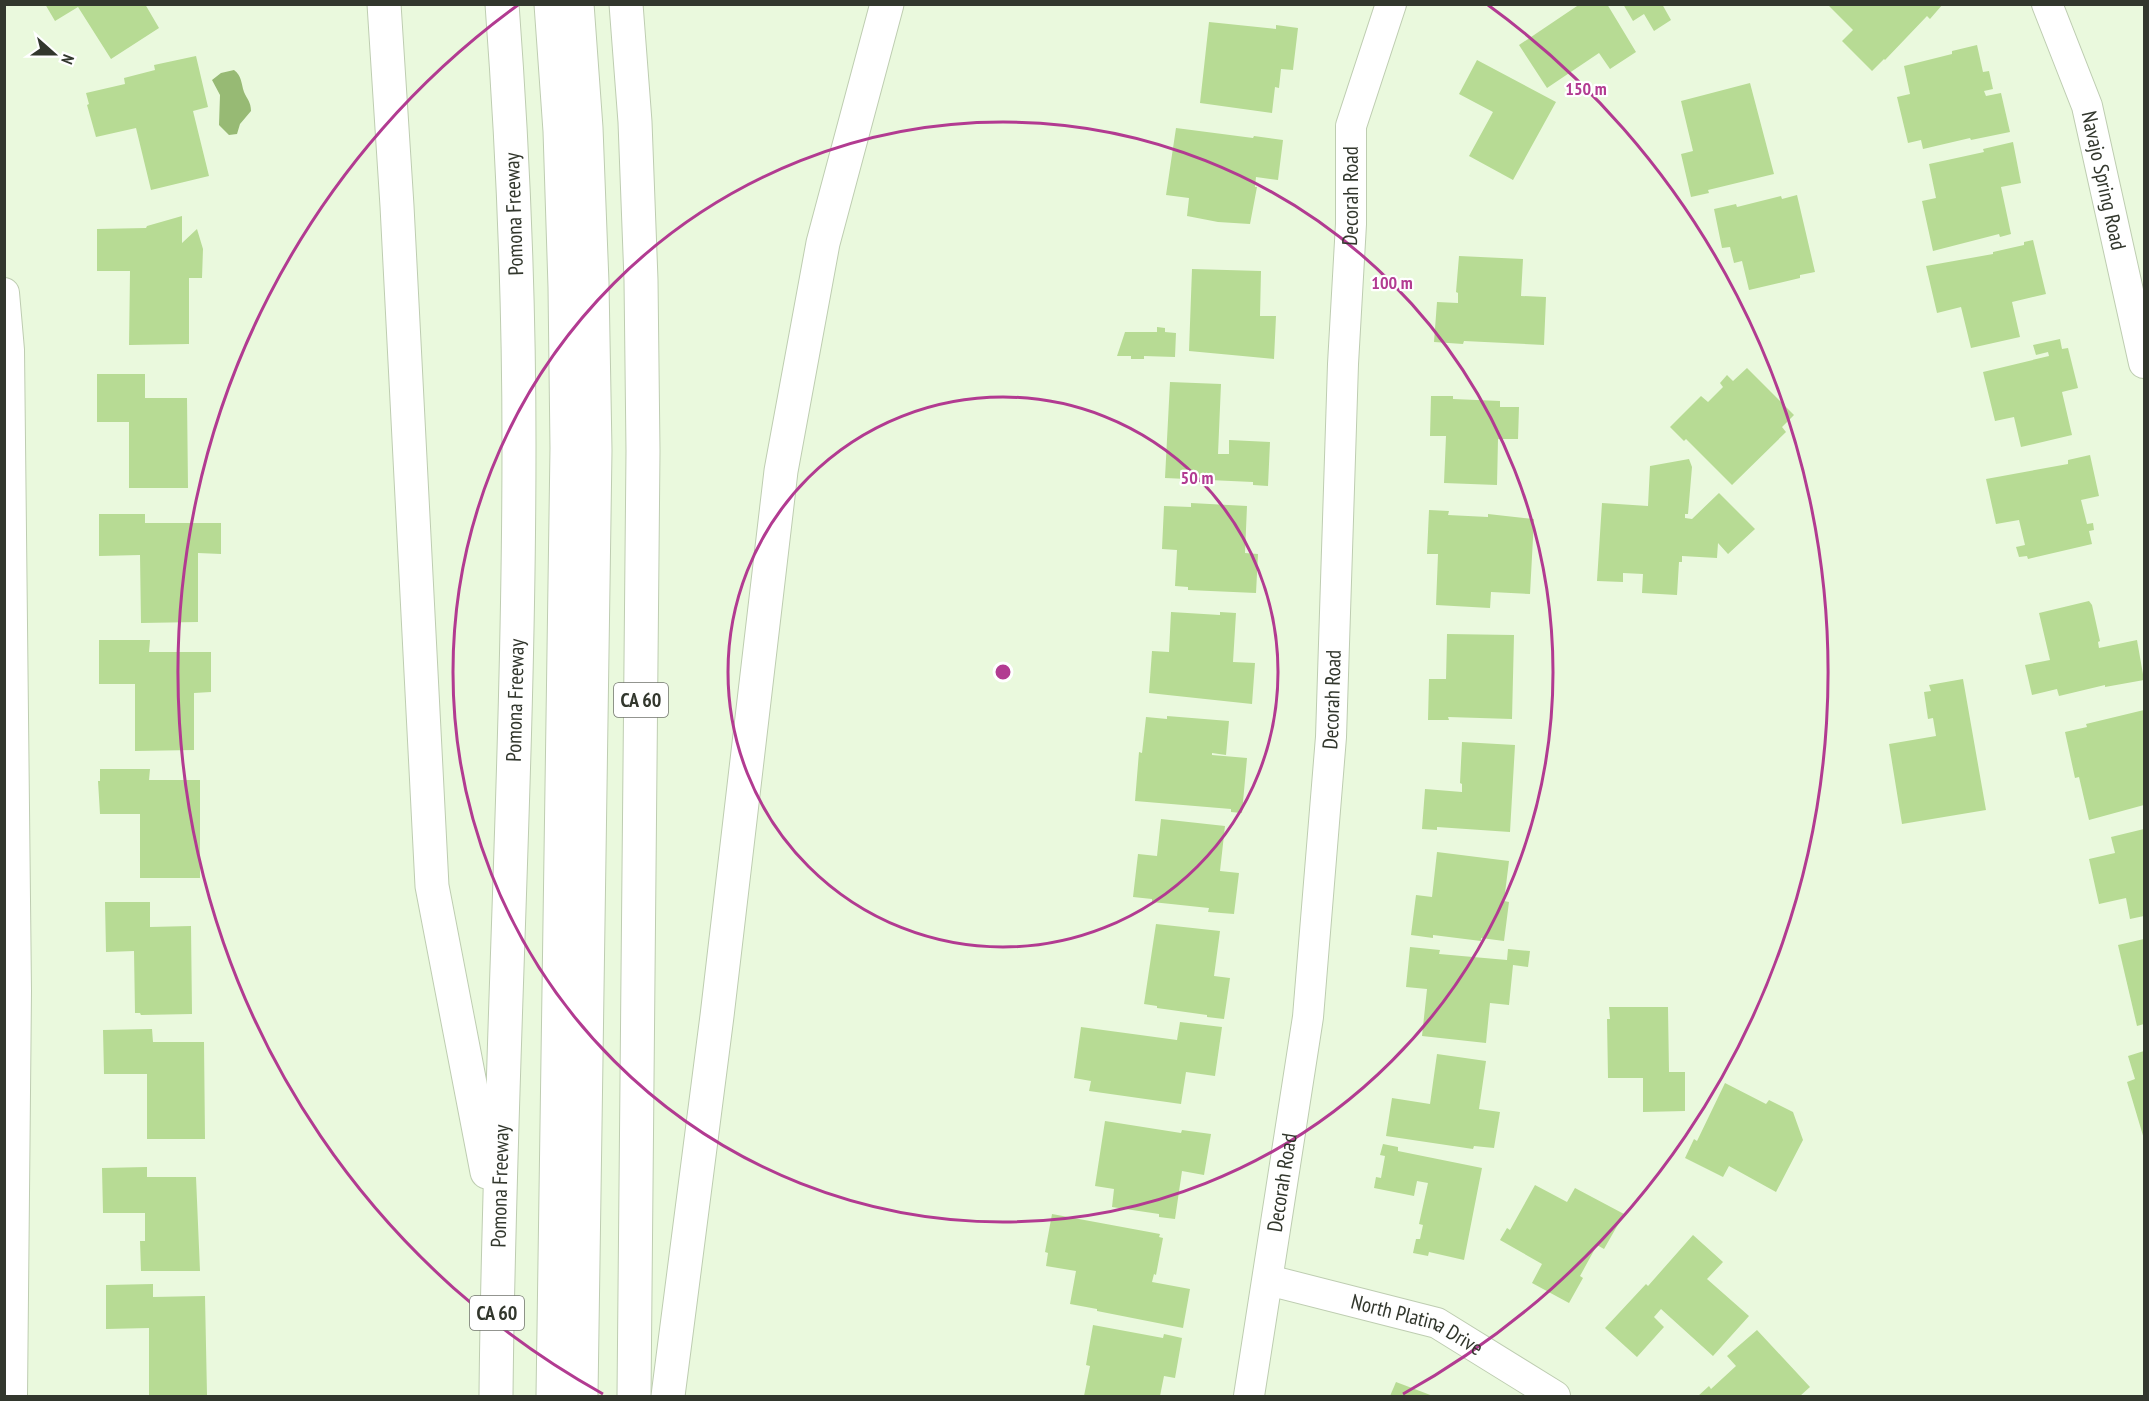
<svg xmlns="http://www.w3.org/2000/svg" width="2149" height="1401" font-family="'PT Sans Narrow',sans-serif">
<rect width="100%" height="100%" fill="#eaf9dd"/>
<path fill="#97ba74" d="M 234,70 C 242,76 241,83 244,92 C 247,99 251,102 251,111 L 240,124 L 237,134 L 229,135 L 219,125 L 220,95 L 212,80 L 221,73 Z"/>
<g fill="#b7db94">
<path d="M 45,4 L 145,4 L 159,28 L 111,59 L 78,7 L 55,21 Z"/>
<path d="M 1580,4 L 1607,4 L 1636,52 L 1610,69 L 1599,53 L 1547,88 L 1519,45 Z"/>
<path d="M 1623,4 L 1662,4 L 1671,20 L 1654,31 L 1644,14 L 1633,21 Z"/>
<path d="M 1827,4 L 1943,4 L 1930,19 L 1927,16 L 1885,60 L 1884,59 L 1872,71 L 1842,41 L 1853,30 Z"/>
<path d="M 1209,22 L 1276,29 L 1276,25 L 1298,28 L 1293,70 L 1281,69 L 1279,88 L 1275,87 L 1272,113 L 1200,103 Z"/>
<path d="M 1977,45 L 1983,72 L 1989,71 L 1993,89 L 1984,91 L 1986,96 L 2001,93 L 2010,132 L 1971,140 L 1970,138 L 1923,149 L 1921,140 L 1908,143 L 1897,97 L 1910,94 L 1904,66 L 1952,54 L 1952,51 Z"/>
<path d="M 196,56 L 208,107 L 193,111 L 209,176 L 151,190 L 136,128 L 96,137 L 87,105 L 89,104 L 86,93 L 125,84 L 124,78 L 155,70 L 154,65 Z"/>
<path d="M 1477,60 L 1556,102 L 1513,180 L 1469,156 L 1493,112 L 1459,94 Z"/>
<path d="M 1750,83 L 1774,174 L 1708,190 L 1709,193 L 1691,197 L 1681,154 L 1693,151 L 1681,101 Z"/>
<path d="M 1176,128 L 1253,138 L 1254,136 L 1283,140 L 1278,180 L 1256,177 L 1255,187 L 1257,187 L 1250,224 L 1218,222 L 1187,216 L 1189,198 L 1166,195 Z"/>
<path d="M 2013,142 L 2021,183 L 2001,187 L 2011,234 L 2000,237 L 1999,234 L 1933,251 L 1922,201 L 1936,198 L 1929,164 L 1984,152 L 1983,149 Z"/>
<path d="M 1797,195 L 1815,272 L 1800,275 L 1800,278 L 1749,290 L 1742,261 L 1734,263 L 1730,247 L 1722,248 L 1714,209 L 1736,204 L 1737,207 L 1781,196 L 1782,199 Z"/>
<path d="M 182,216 L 182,243 L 197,229 L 203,249 L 202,278 L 189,278 L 189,344 L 129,345 L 130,271 L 97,271 L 97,229 L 146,228 L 147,226 Z"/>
<path d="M 2033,240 L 2046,294 L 2012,302 L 2020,337 L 1971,348 L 1961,307 L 1937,313 L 1926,266 L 1993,254 L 1993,252 L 2024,245 L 2024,242 Z"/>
<path d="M 1459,256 L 1523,259 L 1521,296 L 1546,297 L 1544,345 L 1464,341 L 1463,344 L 1434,342 L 1437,302 L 1458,303 L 1458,293 L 1456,292 Z"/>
<path d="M 1192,269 L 1261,271 L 1260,316 L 1276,316 L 1274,359 L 1189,351 Z"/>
<path d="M 1157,327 L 1165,328 L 1165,332 L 1176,333 L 1175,357 L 1144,356 L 1144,359 L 1131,359 L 1131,356 L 1117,356 L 1125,332 L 1157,332 Z"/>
<path d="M 2060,339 L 2062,349 L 2068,348 L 2078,388 L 2062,392 L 2072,435 L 2021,447 L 2014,417 L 1995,421 L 1983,372 L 2049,356 L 2048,352 L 2036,355 L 2033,345 Z"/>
<path d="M 1747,368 L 1794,415 L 1782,427 L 1786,432 L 1732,485 L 1686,439 L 1684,441 L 1670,427 L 1701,396 L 1708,402 L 1723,387 L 1720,383 L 1727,375 L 1733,381 Z"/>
<path d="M 97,374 L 145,374 L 145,398 L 187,398 L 188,488 L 129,488 L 129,422 L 97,422 Z"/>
<path d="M 1170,382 L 1221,384 L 1218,454 L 1229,454 L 1229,440 L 1270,442 L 1268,486 L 1253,485 L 1253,482 L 1165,478 Z"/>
<path d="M 1431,396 L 1453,396 L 1453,399 L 1500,401 L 1500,407 L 1519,407 L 1518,439 L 1498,439 L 1497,485 L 1444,483 L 1446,436 L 1430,436 Z"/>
<path d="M 2090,455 L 2099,496 L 2081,500 L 2087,524 L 2093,523 L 2094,530 L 2089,531 L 2092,544 L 2028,559 L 2027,556 L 2019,557 L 2016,547 L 2025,545 L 2019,520 L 1996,524 L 1986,479 L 2068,464 L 2068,460 Z"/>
<path d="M 1689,459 L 1692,467 L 1688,514 L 1685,514 L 1685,518 L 1692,519 L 1719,493 L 1755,529 L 1728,554 L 1718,543 L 1717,558 L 1682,556 L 1682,562 L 1679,562 L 1677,595 L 1642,593 L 1643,574 L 1623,573 L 1623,582 L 1597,581 L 1602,503 L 1648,506 L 1650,466 Z"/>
<path d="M 1191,503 L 1247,506 L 1245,553 L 1258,554 L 1256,593 L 1188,590 L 1188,587 L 1175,586 L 1177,550 L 1162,549 L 1164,506 L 1191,507 Z"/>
<path d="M 1429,510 L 1449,511 L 1448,515 L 1488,517 L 1488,514 L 1534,519 L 1530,594 L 1491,592 L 1490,608 L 1436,605 L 1438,554 L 1427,554 Z"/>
<path d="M 99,514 L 145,514 L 145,523 L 221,523 L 221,554 L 198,553 L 198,622 L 141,623 L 140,555 L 99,556 Z"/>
<path d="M 2089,601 L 2092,605 L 2100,641 L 2098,642 L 2099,648 L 2137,640 L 2144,680 L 2105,687 L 2105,685 L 2059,696 L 2057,689 L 2032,695 L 2025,665 L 2050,660 L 2039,613 Z"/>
<path d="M 1171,612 L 1220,615 L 1220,612 L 1236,613 L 1233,662 L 1255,663 L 1252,704 L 1149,693 L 1152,651 L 1169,652 Z"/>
<path d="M 1447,634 L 1514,635 L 1512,719 L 1448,717 L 1449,720 L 1428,720 L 1429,679 L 1446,679 Z"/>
<path d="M 99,640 L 150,640 L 149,652 L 211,652 L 211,692 L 194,693 L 194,750 L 135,751 L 135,684 L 99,684 Z"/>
<path d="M 1963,679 L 1986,810 L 1902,824 L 1889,744 L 1936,736 L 1933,718 L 1928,719 L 1924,692 L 1931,691 L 1929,685 Z"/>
<path d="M 2144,710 L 2144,805 L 2089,820 L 2079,777 L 2075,778 L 2065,732 L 2087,727 L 2086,724 Z"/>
<path d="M 1167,716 L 1229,721 L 1226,755 L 1212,753 L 1212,755 L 1247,758 L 1242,813 L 1231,812 L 1231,809 L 1135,801 L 1139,752 L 1142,753 L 1146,717 L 1167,719 Z"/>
<path d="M 1462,742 L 1515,745 L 1510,832 L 1437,827 L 1437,830 L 1422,829 L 1425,789 L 1462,792 L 1462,784 L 1460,783 Z"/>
<path d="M 100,769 L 150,769 L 149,780 L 200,780 L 200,878 L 140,878 L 140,814 L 100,814 L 98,781 L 100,781 Z"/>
<path d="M 1161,819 L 1225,826 L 1220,871 L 1239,873 L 1234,914 L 1208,912 L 1209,908 L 1152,902 L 1152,899 L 1133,897 L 1138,854 L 1157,856 Z"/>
<path d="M 2144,829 L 2144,916 L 2130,919 L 2126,898 L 2099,904 L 2089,859 L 2115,853 L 2111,837 Z"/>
<path d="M 1437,852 L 1509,861 L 1504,901 L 1509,902 L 1504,941 L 1481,938 L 1481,941 L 1433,935 L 1433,938 L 1411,935 L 1416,895 L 1432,897 Z"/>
<path d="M 105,902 L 150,902 L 150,927 L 191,926 L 192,1014 L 141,1015 L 140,1013 L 135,1013 L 134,951 L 106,952 Z"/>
<path d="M 1156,924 L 1220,931 L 1214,976 L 1230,978 L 1224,1019 L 1207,1017 L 1207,1015 L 1157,1008 L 1157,1006 L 1144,1004 Z"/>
<path d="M 2144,939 L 2144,1024 L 2137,1026 L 2118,945 Z"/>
<path d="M 1410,947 L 1440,950 L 1439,954 L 1507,960 L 1508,949 L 1530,951 L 1528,967 L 1513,965 L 1509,1005 L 1490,1003 L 1486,1043 L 1422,1036 L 1427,989 L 1406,987 Z"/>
<path d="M 1609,1007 L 1668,1007 L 1669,1072 L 1685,1072 L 1685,1111 L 1643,1112 L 1643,1078 L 1608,1078 L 1607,1019 L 1610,1019 Z"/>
<path d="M 1180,1022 L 1222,1027 L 1215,1076 L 1186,1072 L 1181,1104 L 1089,1091 L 1091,1081 L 1074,1078 L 1081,1027 L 1177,1040 Z"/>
<path d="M 152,1029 L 153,1042 L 204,1042 L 205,1139 L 147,1139 L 147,1074 L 104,1074 L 103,1030 Z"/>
<path d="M 2144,1051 L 2144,1139 L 2127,1082 L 2135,1079 L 2128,1056 Z"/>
<path d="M 1437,1054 L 1486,1061 L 1479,1109 L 1500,1112 L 1494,1148 L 1474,1146 L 1473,1149 L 1386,1136 L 1392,1098 L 1430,1104 Z"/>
<path d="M 1725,1083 L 1766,1104 L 1769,1100 L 1793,1112 L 1803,1140 L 1776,1192 L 1729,1166 L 1723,1177 L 1685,1158 L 1694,1139 L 1697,1141 Z"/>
<path d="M 1105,1121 L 1181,1133 L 1182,1130 L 1211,1134 L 1204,1175 L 1182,1171 L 1175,1219 L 1159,1217 L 1159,1214 L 1112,1207 L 1114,1189 L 1095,1186 Z"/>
<path d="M 1383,1144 L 1398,1147 L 1398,1151 L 1482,1168 L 1464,1260 L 1429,1252 L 1428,1256 L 1413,1253 L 1416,1239 L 1420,1239 L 1423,1225 L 1419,1224 L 1428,1183 L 1417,1181 L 1414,1196 L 1374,1188 L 1376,1177 L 1381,1178 L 1385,1156 L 1380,1155 Z"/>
<path d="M 147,1167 L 147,1177 L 196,1177 L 200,1271 L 141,1271 L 140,1241 L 145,1241 L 145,1213 L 103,1213 L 102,1168 Z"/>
<path d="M 1535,1185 L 1567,1202 L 1575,1188 L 1624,1214 L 1604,1249 L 1597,1245 L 1580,1276 L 1583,1278 L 1569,1303 L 1532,1283 L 1542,1264 L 1500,1240 L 1507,1228 L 1510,1230 Z"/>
<path d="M 1052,1214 L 1160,1234 L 1159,1237 L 1163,1238 L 1156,1275 L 1154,1274 L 1152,1282 L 1190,1289 L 1183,1328 L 1097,1311 L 1097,1309 L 1070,1304 L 1076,1271 L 1046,1266 L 1048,1253 L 1045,1252 Z"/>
<path d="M 1693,1235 L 1723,1262 L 1707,1279 L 1749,1316 L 1713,1356 L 1661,1309 L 1654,1317 L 1664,1327 L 1637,1357 L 1605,1328 L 1646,1284 L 1648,1286 Z"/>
<path d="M 153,1284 L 153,1297 L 205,1296 L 207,1395 L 149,1395 L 149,1328 L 106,1329 L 106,1285 Z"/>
<path d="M 1093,1325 L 1163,1338 L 1164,1334 L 1182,1338 L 1175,1378 L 1164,1376 L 1160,1396 L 1084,1396 L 1090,1366 L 1086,1365 Z"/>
<path d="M 1757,1330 L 1810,1387 L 1800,1396 L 1698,1396 L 1709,1386 L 1711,1389 L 1736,1366 L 1727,1356 Z"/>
<path d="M 1396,1382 L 1433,1396 L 1390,1396 Z"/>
</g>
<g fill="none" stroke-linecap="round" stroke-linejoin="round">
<defs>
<g id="street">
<path id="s1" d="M 2047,4 L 2087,106 L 2144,363"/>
<path d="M 4,293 L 9,350 L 16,991 L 12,1396"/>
<path id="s2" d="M 1268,1280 L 1437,1323 L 1555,1396"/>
<path id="s3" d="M 1249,1396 L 1308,1017 L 1331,737 L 1343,364 L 1351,224 L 1351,126 L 1391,4"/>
</g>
<g id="highway">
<path d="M 384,4 L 397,206 L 432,886 L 487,1172"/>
<path d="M 551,4 L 560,131 L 565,287 L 567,448 L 553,1396"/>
<path d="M 577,4 L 586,128 L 592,283 L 595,450 L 581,1396"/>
<path d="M 626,4 L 635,122 L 641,280 L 643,451 L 634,1396"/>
<path id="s4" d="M 496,1396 C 499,1079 519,762 519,445 C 519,298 513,151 502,4"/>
<path d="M 668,1396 L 717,1016 L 781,471 L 823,243 L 887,4"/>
</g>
</defs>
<use href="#street" stroke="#becdb1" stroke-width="32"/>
<use href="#highway" stroke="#becdb1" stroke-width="35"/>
<use href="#street" stroke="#fff" stroke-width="30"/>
<use href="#highway" stroke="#fff" stroke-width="33"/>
</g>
<g fill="none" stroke="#b23b91" stroke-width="3">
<circle cx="1003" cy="672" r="275"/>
<circle cx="1003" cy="672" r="550"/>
<path d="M603 1394A825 825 0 0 1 518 5M1488 5A825 825 0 0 1 1403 1394"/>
</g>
<g text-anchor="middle" stroke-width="4.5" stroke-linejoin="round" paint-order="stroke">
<g fill="#fff" stroke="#70736c" stroke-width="1.5">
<rect x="614" y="683" width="54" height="34" rx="4.5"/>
<rect x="470" y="1296" width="54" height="34" rx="4.5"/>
</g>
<g font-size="20" font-weight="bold" fill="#32372d">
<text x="641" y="707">CA 60</text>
<text x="497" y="1320">CA 60</text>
</g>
<g font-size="21" fill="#32372d" stroke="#fff">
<text dy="7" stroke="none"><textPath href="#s1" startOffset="186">Navajo Spring Road</textPath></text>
<text dy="7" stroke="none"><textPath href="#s3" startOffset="1206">Decorah Road</textPath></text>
<text transform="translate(514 214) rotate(-92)" y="7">Pomona Freeway</text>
<text dy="7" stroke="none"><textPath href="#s4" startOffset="696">Pomona Freeway</textPath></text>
<text dy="7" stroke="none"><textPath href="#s3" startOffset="702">Decorah Road</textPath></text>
<text dy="7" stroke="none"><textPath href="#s3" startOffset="216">Decorah Road</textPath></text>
<text dy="7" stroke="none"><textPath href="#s4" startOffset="210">Pomona Freeway</textPath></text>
<text dy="7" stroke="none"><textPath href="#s2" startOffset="156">North Platina Drive</textPath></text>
</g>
</g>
<circle cx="1003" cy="672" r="9" fill="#b23b91" stroke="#fff" stroke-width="3"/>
<g font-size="18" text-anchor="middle" font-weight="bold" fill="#b23b91" stroke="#fff" stroke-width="4.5" stroke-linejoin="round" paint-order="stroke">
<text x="1586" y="95">150 m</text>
<text x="1392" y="289">100 m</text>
<text x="1197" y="484">50 m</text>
</g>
<rect width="2149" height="1401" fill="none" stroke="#32372d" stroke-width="12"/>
<g transform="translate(54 54) rotate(111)" stroke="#ffffff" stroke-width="4.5" paint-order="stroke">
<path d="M0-4.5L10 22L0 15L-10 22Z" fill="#32372d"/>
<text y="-9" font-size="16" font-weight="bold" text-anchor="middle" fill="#32372d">N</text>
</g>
</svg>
